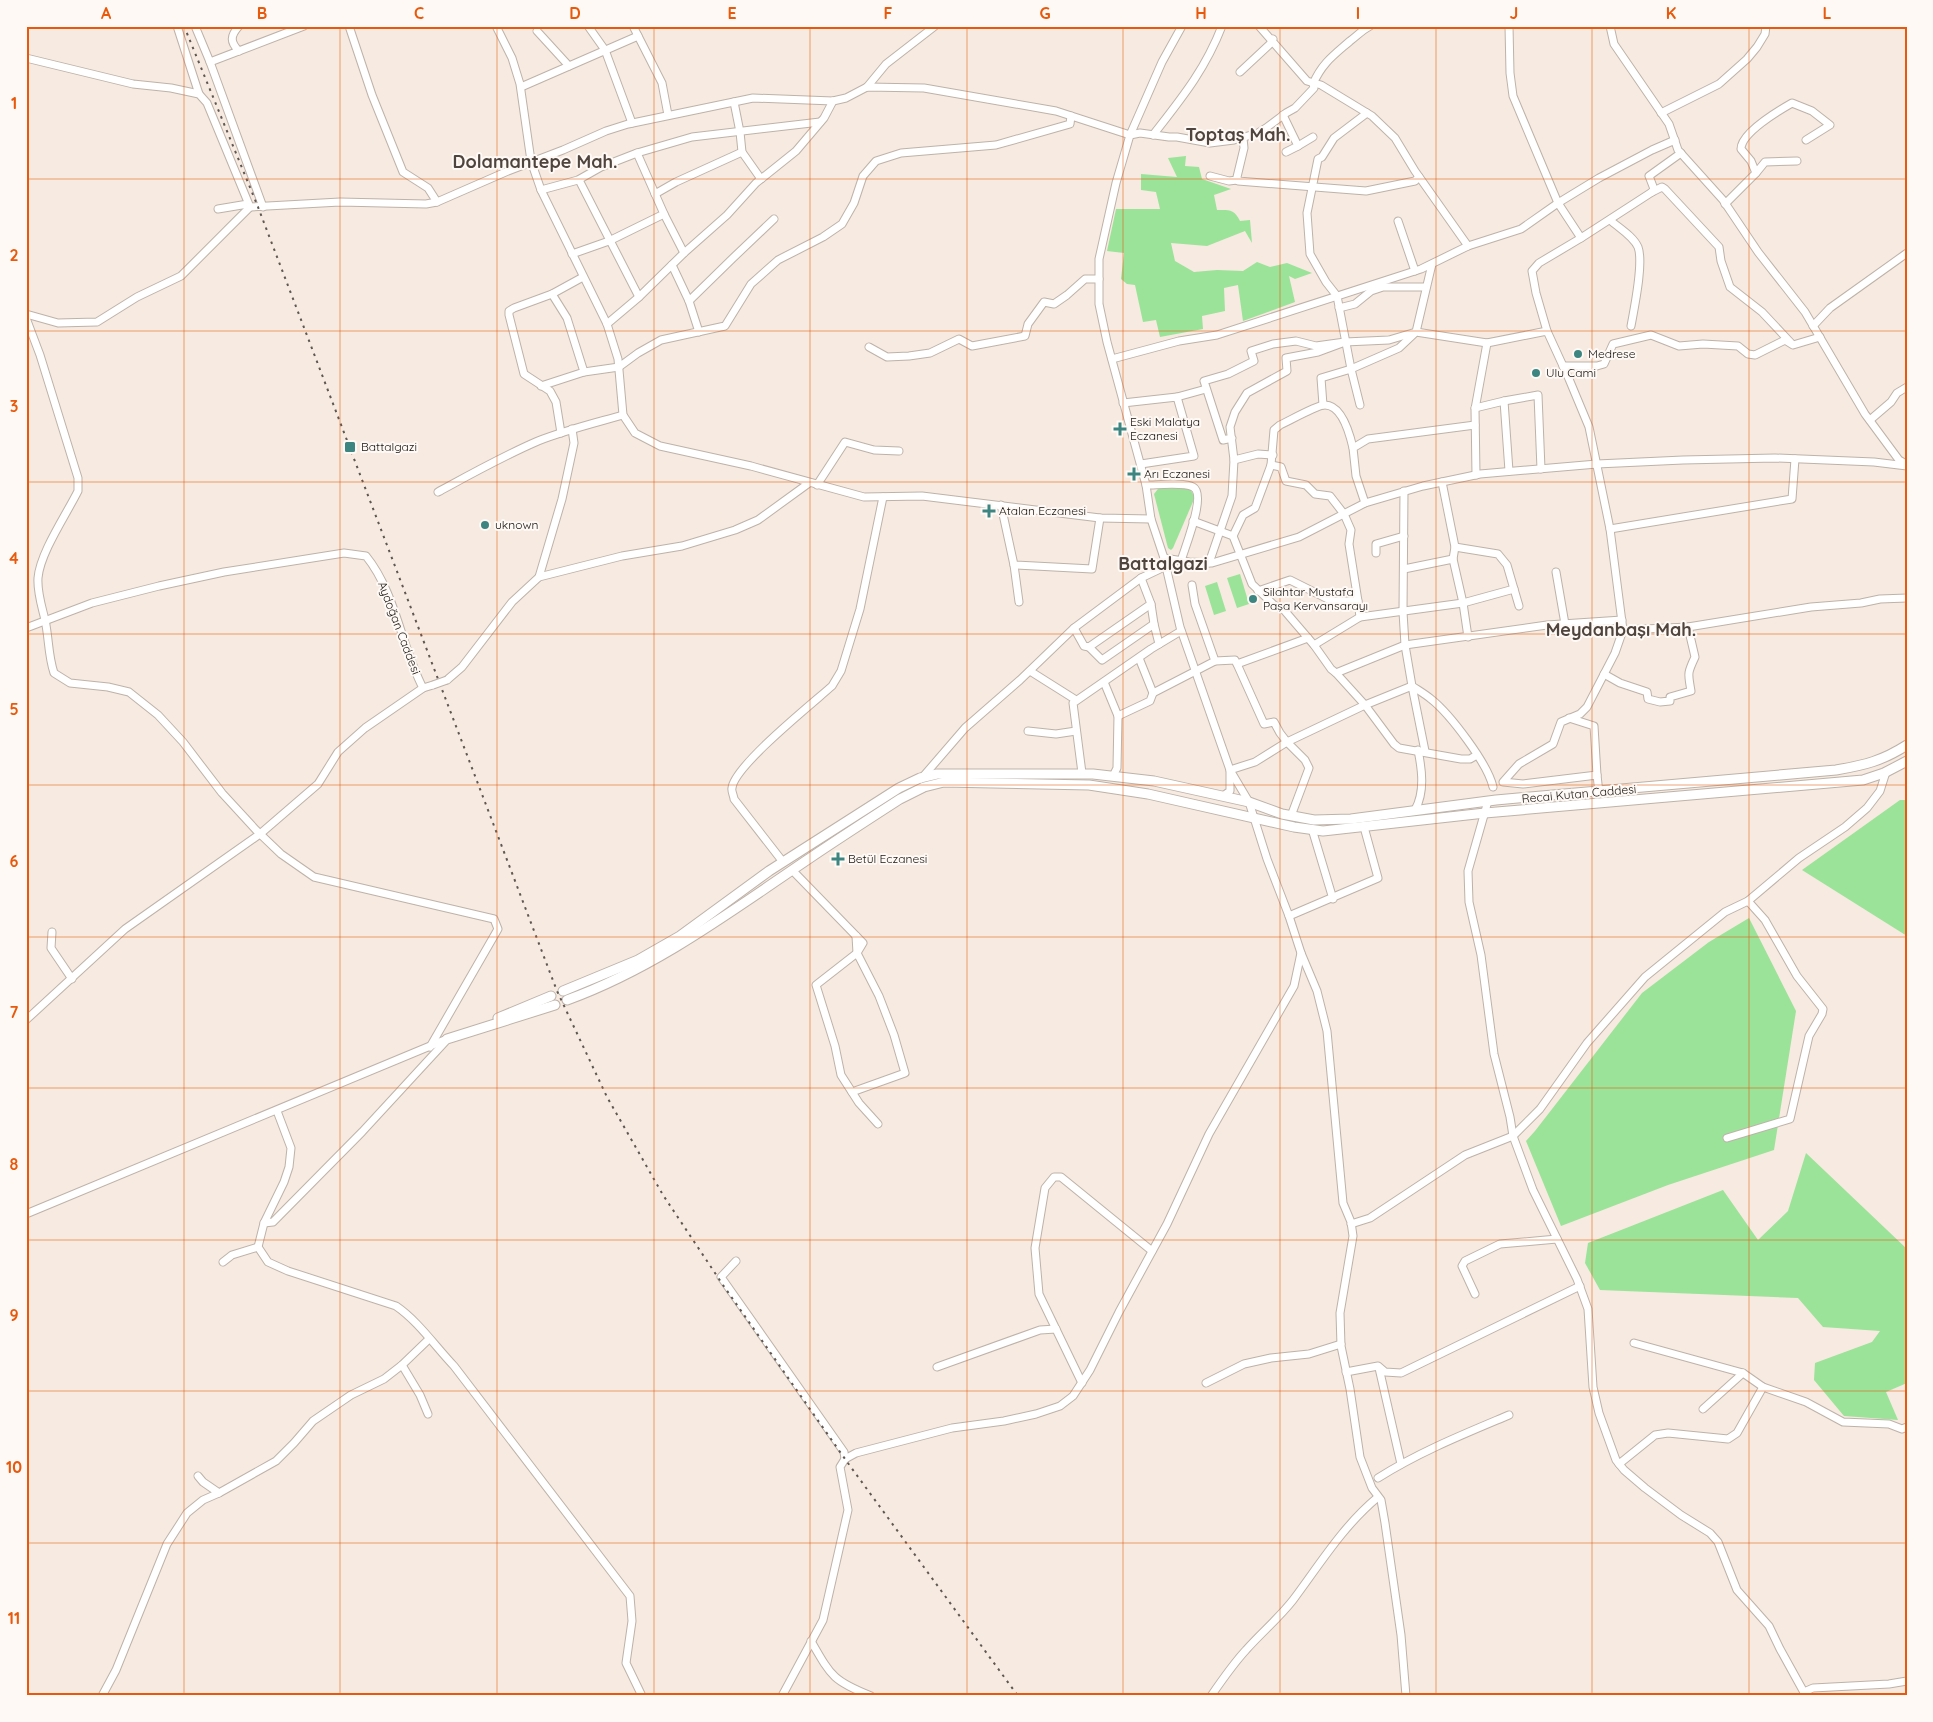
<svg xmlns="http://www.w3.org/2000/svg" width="1933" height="1722" font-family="Quicksand,sans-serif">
<rect width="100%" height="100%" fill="#f7eae0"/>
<g fill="#9ae399">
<path d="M 1186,156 L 1185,166 L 1199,167 L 1202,179 L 1231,189 L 1214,195 L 1217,210 C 1230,210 1234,209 1240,221 L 1250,220 L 1252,243 L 1245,231 L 1207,246 L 1171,243 L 1175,261 L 1194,272 L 1217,270 L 1243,271 L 1257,262 L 1270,267 L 1287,263 L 1312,273 L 1295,279 L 1289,276 L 1295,302 L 1243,321 L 1238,285 L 1224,288 L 1225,311 L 1202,316 L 1203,329 L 1160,337 L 1156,320 L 1143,322 L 1135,285 L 1127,284 L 1121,279 L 1124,253 L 1107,251 L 1116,209 L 1160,209 L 1156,192 L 1141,190 L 1141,174 L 1177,177 L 1168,158 Z"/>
<path d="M 1182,488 L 1190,489 L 1195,497 L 1173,548 L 1171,550 L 1168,548 L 1154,494 L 1158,489 Z"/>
<path d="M 1240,574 L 1249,604 L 1237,608 L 1227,578 Z"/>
<path d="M 1217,582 L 1226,611 L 1214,615 L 1205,586 Z"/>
<path d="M 1900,800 L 1907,800 L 1907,936 L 1802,870 Z"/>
<path d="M 1749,918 L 1796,1011 L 1774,1150 L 1668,1185 L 1561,1226 L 1526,1141 L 1535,1131 L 1642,993 L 1709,942 Z"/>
<path d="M 1806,1153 L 1907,1249 L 1907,1383 L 1886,1392 L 1898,1420 L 1844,1416 L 1814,1380 L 1815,1363 L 1872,1342 L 1880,1331 L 1823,1327 L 1798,1298 L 1600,1290 L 1585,1263 L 1588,1243 L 1723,1190 L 1758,1240 L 1788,1211 Z"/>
</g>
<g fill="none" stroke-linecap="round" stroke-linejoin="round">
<defs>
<g id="minor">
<path d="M 177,26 L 199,94"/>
<path d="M 195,26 L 210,62 L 304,26"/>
<path d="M 239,26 C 230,36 230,42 239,51"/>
<path d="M 349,26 L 372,95 L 403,172 L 428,188 L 437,202"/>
<path d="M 496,26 L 512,58 L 520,84 L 531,161 L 541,190 L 607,324 L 618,359 L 623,415 L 635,433 L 660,446 L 751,466 L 864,497 L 922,496 L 1100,518 L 1151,519"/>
<path d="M 588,26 L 605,50 L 632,123"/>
<path d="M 633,26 L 662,83 L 668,115"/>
<path d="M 1259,26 L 1307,81 L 1321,85 L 1372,116 L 1395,138 L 1415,171 L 1468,246"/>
<path d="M 1509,26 L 1510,73 L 1513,96 L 1558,203 L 1581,238 L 1652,192 L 1654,189 L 1649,176 L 1681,153"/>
<path d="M 1610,26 L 1614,44 L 1669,124 L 1678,150 L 1723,200 L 1758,252 L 1805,312 L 1865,414 L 1899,460 L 1906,464"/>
<path d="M 537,31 L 569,66"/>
<path d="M 26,58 L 133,84 L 171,88 L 199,94 L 207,103 L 250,207 L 340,202 L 426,204 L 437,202 L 508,171 L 563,150 L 606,131 L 628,124 L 753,98 L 833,101 L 846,98 L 867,87 L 924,88 L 1056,111 L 1130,135 L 1140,133 L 1169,137 L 1177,137 L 1210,143 L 1234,140 L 1258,133 L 1266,128 L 1286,113 L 1295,108 L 1314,88 L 1313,84 C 1322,63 1334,55 1350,41 C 1357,36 1362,30 1370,26"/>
<path d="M 210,62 L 263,207"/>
<path d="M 1240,72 L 1270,44 L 1273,39"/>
<path d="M 521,87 L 638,36"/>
<path d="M 867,87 L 886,64 L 935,26"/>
<path d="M 734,102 L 740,132 L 742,152 L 761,179"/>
<path d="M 1367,113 L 1334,138 L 1322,157 L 1318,159 L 1307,213 L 1310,254 L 1326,282 L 1337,296 L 1351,369 L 1399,348 L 1416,332 L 1487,343 L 1547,331 L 1569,379 L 1589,427 L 1610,529 L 1623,630 L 1688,627 L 1811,607 L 1861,603 L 1880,599 L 1907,598"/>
<path d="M 1661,113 L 1719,84 L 1747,59 L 1757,47 L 1765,34 L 1766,26"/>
<path d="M 1283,115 L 1298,146 L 1286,152"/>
<path d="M 1153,135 C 1181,99 1205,70 1222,26"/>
<path d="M 1243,138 L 1244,148 L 1237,177 L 1238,181 L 1366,191 L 1415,181 L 1419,177"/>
<path d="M 1298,146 L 1313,137"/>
<path d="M 1756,173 L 1765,162 L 1797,161"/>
<path d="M 1210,176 L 1229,181 L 1237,180"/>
<path d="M 579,180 L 639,297"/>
<path d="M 541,190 L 578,180 L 601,167 L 637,153 L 692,137 L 820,122"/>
<path d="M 1652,192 L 1662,187 L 1665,189 L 1719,247 L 1721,261 L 1730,287 L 1762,312 L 1791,343"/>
<path d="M 655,194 L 676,182 L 742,152"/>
<path d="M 1725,204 L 1756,173 L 1751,161 L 1741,149 C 1741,133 1778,111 1792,103 L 1812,111 L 1830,125 L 1806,140"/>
<path d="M 218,209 L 248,204"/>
<path d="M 664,214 L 684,253"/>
<path d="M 1610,220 C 1619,228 1633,236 1638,247 C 1644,263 1634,309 1631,326"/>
<path d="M 1398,221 L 1415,271"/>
<path d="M 572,254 L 609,241 L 664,214 L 637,153"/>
<path d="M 672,265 L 689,301 L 699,332"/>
<path d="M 689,301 L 733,258 L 774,219"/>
<path d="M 1339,308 L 1355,304 L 1371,291 L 1383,287 L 1426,287"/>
<path d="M 26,314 L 58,323 L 97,322 L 137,297 L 181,276 L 250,207"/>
<path d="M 26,318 L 40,355 L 78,478 L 78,491 C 66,515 40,553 38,578 C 37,592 42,607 45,620 C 49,638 48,655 54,673 L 70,683 L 108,687 L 129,692 L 158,715 L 183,742 L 222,793 L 256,830 L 281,854 L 314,877 L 494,919 L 498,929 L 430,1047"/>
<path d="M 607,324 L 639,297 L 684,253 L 727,215 L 756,183 L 796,151 L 824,118 L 833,101"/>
<path d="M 1813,326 L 1830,308 L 1907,253"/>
<path d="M 1547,331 L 1536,293 L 1532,271 L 1539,263 L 1581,238"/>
<path d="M 1345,342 L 1389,340 L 1416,332 L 1432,264"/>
<path d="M 869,347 L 887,357 L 909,356 L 930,353 L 959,339 L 972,346 L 1025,336 L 1028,324 L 1044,302 L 1054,304 L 1067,295 L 1085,279 L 1099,279"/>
<path d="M 1112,359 L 1179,341 L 1217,335 L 1421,269 L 1468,246 L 1521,229 L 1558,203 L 1599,178 L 1652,150 L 1675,140"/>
<path d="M 1563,366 L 1597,366 L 1604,364 L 1613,344 L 1651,335 L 1679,346 L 1703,344 L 1738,346 L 1748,354 L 1755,355 L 1785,340 L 1793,345 L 1820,337"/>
<path d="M 584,372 L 619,367 L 638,353 L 661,340 L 725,326 L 751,284 L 778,260 L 823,237 L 842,224 L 854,203 L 863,176 L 876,161 L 901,153 L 996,145 L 1070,124 L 1071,116"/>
<path d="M 541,386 L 584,372 L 567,318 L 552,294"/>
<path d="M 1177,397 L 1206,389"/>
<path d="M 1504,401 L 1538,395 L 1541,469"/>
<path d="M 1123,403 L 1177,397 L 1194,456 L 1141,464"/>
<path d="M 1323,405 L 1321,378 L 1351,369 L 1360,405"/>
<path d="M 1475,408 L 1504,401 L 1509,471"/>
<path d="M 1870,420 L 1891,402 L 1897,393 L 1907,387"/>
<path d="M 561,433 L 556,402 L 550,391 L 524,374 L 509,315 L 509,311 L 514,308 L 552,294 L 583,277"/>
<path d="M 1232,438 L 1223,440 L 1204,381 L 1228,374 L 1254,361 L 1251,351 L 1273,344 L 1296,341 L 1316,346 L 1345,342 L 1318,352 L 1286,358 L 1287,371 L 1247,393 L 1235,412 L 1230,427 L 1234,460 L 1258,454 L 1273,455"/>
<path d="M 1476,475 L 1475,409 L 1487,343"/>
<path d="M 817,485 L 845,442 L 874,450 L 899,451"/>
<path d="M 1146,485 C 1157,485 1185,482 1193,487 C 1207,494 1185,547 1181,561"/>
<path d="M 1404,491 L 1403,612 L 1405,645 L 1412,686 C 1418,690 1425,694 1431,699 C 1450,714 1488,764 1493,787"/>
<path d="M 438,492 C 471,474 503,456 538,441 C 566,430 595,423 623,415"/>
<path d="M 1365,503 L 1356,476 L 1353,448 L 1368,439 L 1475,425"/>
<path d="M 1001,505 L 1014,565 L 1092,569 L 1100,518"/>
<path d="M 1193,521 L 1233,536 L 1252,584 L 1274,605 L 1284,610 L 1314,645 L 1331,669 L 1336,673 L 1405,645 L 1547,625 L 1622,620"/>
<path d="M 1610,529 L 1792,499 L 1795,459"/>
<path d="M 1233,536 L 1243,515 L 1255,508 L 1271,465 L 1274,430 L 1280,425 C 1289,421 1315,406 1324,405 C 1342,404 1350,435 1353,448"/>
<path d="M 1376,553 L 1376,544 L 1404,536"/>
<path d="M 1453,559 L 1463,603 L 1468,637"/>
<path d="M 1209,563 L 1232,496 L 1234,460"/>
<path d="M 1014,565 L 1019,602"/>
<path d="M 1404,569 L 1453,559 L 1455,547 L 1442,482"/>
<path d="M 1556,572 L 1565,624"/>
<path d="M 539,577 L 562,499 L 574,443 L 572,429"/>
<path d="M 1141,578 L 1151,604 L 1089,647 L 1102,660 L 1154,624 L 1159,644"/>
<path d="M 1192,585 L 1195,604 L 1215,661"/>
<path d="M 1514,589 L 1519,606"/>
<path d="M 1258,591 L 1290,580 L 1332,601 L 1358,601 L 1349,544 L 1351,530 L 1344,514 L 1330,496 L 1315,494 L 1306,485 L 1286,481 L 1281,467 L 1271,465"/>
<path d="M 1358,601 L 1360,617 L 1463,603 L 1514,589 L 1507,565 L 1498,554 L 1455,547"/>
<path d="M 1151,604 L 1154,624"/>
<path d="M 26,628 L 92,603 L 159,586 L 224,572 L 344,553 L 366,556 C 396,593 401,646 423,688 L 433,685"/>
<path d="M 1074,628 L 1084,646 L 1089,647"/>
<path d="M 1314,645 L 1360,617"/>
<path d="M 1139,658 L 1153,693 L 1215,661 L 1235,660 L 1237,664"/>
<path d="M 1030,671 L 1076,700"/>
<path d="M 1336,673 L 1365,705 L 1394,744 L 1399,748 L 1461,759 L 1470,759 L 1477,755"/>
<path d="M 1604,674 L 1620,683 L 1647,692 L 1648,699 L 1660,702 L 1670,701 L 1670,697 L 1691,691 C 1688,673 1687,674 1695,657 L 1688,627"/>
<path d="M 447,680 L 462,667 L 512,602 L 539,577 L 622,556 L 682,546 L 735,530 L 758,520 L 809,483"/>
<path d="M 1104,682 L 1118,716 L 1117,768 L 1113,776"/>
<path d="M 1118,716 L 1150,701 L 1153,693"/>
<path d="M 1569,718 L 1594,726 L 1597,775"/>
<path d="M 1028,731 L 1056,734 L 1076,731"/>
<path d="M 1082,773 L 1073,703 L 1151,649 L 1181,631"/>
<path d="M 921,779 L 965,728 L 1020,680 L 1074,628 L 1141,578 L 1160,569 L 1164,558 L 1189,562 L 1212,563 L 1299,537 L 1365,503 L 1423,486 L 1480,474 L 1597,464 L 1683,460 L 1775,458 L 1874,462 L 1907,466"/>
<path d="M 1599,793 L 1597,775 L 1523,784 L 1503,782 L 1519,764 L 1553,744 L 1561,722 L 1580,714 L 1587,707 L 1615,653 L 1623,630"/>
<path d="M 1223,796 L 1230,791 L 1230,770 L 1255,762 L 1287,742 L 1280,733 L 1274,722 L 1264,724 L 1237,664 L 1308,638"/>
<path d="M 1488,801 L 1468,871 L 1469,902 L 1481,955 L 1494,1054 L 1510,1117 L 1513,1136 L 1533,1190 L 1577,1279 L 1588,1309 L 1593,1387 L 1599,1413 L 1616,1460 L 1624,1470 L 1645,1488 L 1681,1515 L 1710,1533 L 1718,1542 L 1737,1590 L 1769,1626 L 1780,1649 L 1806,1696"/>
<path d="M 1415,810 C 1425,792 1422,770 1418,750"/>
<path d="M 1291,816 L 1309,768 L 1305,760 L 1287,742 L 1365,705 L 1412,686 L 1425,751"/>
<path d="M 1312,829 L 1333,899"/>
<path d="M 783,862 L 734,799 C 734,796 731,791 732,788 C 734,766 813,703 832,686 L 841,671 L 860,609 L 883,497"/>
<path d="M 792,870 L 863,943 L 857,953 L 816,985 L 835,1046 L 841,1075 L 859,1103 L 878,1124"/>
<path d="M 1289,916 L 1378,878 L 1364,827"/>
<path d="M 52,932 L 51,948 L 72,979"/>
<path d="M 1301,953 L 1317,991 L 1327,1031 L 1343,1203 L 1351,1222 L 1353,1236 L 1340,1313 L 1341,1346 L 1350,1389 L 1360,1457 L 1372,1488 L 1381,1500 L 1385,1523 L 1401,1635 L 1406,1696"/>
<path d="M 26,1020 L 125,929 L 260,834 L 318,784 L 338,752 L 365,728 L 423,688"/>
<path d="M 852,1092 L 905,1073 L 894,1035 L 879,996 L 857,953 L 856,936"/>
<path d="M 277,1111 L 291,1148 L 289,1167 L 284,1182 L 264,1223 L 258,1247 L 268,1262 L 288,1271 L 396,1306 C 418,1321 435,1346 454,1366 L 630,1596 L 632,1621 L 626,1663 L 642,1696"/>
<path d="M 1727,1138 L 1790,1119 L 1809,1036 L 1822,1014 L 1823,1009 L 1797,976 L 1765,920 L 1748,901"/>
<path d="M 26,1214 L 447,1039"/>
<path d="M 264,1223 L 273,1222 L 362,1132 L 445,1042"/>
<path d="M 1351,1224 L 1370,1218 L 1465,1155 L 1513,1136 L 1540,1109 L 1587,1043 L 1645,977 L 1725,912 L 1748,901 L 1799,858 L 1845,827 L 1867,808 L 1880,791 L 1886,772"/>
<path d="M 736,1261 L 721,1277 L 844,1452 L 845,1459"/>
<path d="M 223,1262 L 232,1255 L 258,1247"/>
<path d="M 1475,1294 L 1462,1266 L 1465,1261 L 1500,1244 L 1557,1239"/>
<path d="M 1634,1343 L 1743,1373 L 1763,1387"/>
<path d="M 402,1365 L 420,1395 L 428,1414"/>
<path d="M 937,1367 L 1040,1330 L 1056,1329"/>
<path d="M 1379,1368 L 1401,1464"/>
<path d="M 1346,1372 L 1378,1366 L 1385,1372 L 1401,1373 L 1580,1286"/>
<path d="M 1082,1383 L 1039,1294 L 1035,1248 L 1045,1188 L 1054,1177 L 1061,1177 L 1152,1251"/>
<path d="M 1206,1383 L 1244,1364 L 1271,1358 L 1309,1354 L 1341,1344"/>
<path d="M 1703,1409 L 1743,1373"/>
<path d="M 1619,1464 L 1655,1435 L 1668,1433 L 1728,1439 L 1737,1433 L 1763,1387 L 1806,1402 L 1843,1422 L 1889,1424 L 1902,1429 L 1907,1427"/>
<path d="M 198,1476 L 203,1482 L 219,1493"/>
<path d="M 1378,1478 C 1419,1452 1464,1434 1509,1415"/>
<path d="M 811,1641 C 831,1676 833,1681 871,1696"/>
<path d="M 1804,1692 L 1813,1688 L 1889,1684 L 1907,1681"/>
<path d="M 102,1696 L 116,1670 L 167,1544 L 187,1513 L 203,1500 L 219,1493 L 276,1461 L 294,1443 L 313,1421 L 351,1395 L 384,1379 L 402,1365 L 429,1339"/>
<path d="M 782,1696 L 823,1620 L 848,1510 L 840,1467 L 845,1459 L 856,1453 L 952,1428 L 1004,1421 L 1036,1414 L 1060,1406 L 1073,1396 L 1090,1370 L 1119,1312 L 1167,1224 L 1209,1134 L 1294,986 L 1301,953 L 1289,916 L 1267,859 L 1249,802 L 1230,770 L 1180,627 L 1164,558 L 1151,519 L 1146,485 L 1107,342 L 1099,304 L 1099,259 L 1116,183 L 1130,135 L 1162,62 L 1182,26"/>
<path d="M 1211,1696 C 1222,1680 1233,1664 1246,1650 C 1261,1633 1279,1618 1293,1600 C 1320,1564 1343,1526 1378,1497"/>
</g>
<g id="major">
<path d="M 563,991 L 638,960 L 680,936 L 769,871 L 899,788 L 920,778 L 937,774 L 1093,774 L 1154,781 L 1249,802 L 1282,814 L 1314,820 L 1351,819 L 1496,800 L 1836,770 C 1865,765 1882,761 1907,745"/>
<path d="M 567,1000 C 655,968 730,912 807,860 C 838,839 869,819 900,799 L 924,787 L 944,782 L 1089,785 L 1148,794 L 1294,827 L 1323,831 L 1485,813 L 1863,780 L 1884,773 L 1907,761"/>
<path d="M 498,1018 L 551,996"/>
<path d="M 447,1039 L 555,1005"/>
</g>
</defs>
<use href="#minor" stroke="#beb2a9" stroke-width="9"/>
<use href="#major" stroke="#beb2a9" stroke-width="11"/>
<use href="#minor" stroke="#fff" stroke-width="7"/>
<use href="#major" stroke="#fff" stroke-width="9"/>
<path stroke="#5f5752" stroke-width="2" stroke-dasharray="2.5 5" stroke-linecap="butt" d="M 184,26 L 258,207 L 557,991 L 607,1097 L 663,1195 L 723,1285 L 845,1459 L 1018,1696"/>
<defs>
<path id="minor-bridge" d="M 433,685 L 447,680"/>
</defs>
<use href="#minor-bridge" stroke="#beb2a9" stroke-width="9" stroke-linecap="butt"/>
<use href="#minor-bridge" stroke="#fff" stroke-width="7"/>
</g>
<path fill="none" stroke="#e8590c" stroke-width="1" stroke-opacity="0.55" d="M 184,26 L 184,1696M 340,26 L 340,1696M 497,26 L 497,1696M 654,26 L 654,1696M 810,26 L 810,1696M 967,26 L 967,1696M 1123,26 L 1123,1696M 1280,26 L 1280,1696M 1436,26 L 1436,1696M 1592,26 L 1592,1696M 1749,26 L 1749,1696M 26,179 L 1907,179M 26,331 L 1907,331M 26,482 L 1907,482M 26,634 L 1907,634M 26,785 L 1907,785M 26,937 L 1907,937M 26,1088 L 1907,1088M 26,1240 L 1907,1240M 26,1391 L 1907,1391M 26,1543 L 1907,1543"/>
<g fill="#3d8581" stroke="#fef9f5" stroke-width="2">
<circle cx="1578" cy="354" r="5"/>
<circle cx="1536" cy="373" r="5"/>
<path d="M1117.5 421.5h5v5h5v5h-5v5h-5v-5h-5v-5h5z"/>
<rect x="344" y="441" width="12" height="12" rx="2.5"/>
<path d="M1131.5 466.5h5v5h5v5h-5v5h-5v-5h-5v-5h5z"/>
<path d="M986.5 503.5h5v5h5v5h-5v5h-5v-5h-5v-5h5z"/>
<circle cx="485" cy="525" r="5"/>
<circle cx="1253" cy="599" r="5"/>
<path d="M835.5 851.5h5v5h5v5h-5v5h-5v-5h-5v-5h5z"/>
</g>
<g text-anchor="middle" stroke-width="4" stroke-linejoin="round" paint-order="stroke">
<g font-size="12" fill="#17120f" stroke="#fef9f5" text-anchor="start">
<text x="1588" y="358">Medrese</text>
<text x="1546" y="377">Ulu Cami</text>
<text x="1130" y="426">Eski Malatya<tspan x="1130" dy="14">Eczanesi</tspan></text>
<text x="361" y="451">Battalgazi</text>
<text x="1144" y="478">Arı Eczanesi</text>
<text x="999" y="515">Atalan Eczanesi</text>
<text x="495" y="529">uknown</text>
<text x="1263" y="596">Silahtar Mustafa<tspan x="1263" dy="14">Paşa Kervansarayı</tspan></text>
<text x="848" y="863">Betül Eczanesi</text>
</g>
<g font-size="12" fill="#17120f" stroke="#fef9f5">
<text transform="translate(399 628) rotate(69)" y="4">Aydoğan Caddesi</text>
<text transform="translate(1579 794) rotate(-5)" y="4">Recai Kutan Caddesi</text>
</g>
<g font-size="18" font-weight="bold" fill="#50453e" stroke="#fef9f5">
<text x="1238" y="141">Toptaş Mah.</text>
<text x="535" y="168">Dolamantepe Mah.</text>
<text x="1163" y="570">Battalgazi</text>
<text x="1621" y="636">Meydanbaşı Mah.</text>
</g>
</g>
<rect width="1933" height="1722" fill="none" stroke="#fef9f5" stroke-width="55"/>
<rect x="28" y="28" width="1878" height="1666" fill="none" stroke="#e8590c" stroke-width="2"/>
<g font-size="16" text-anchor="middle" font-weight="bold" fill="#e8590c">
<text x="106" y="19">A</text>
<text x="262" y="19">B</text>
<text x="419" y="19">C</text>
<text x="575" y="19">D</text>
<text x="732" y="19">E</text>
<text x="888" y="19">F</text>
<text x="1045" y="19">G</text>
<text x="1201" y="19">H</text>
<text x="1358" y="19">I</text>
<text x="1514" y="19">J</text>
<text x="1671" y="19">K</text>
<text x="1827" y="19">L</text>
<text x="14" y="109">1</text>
<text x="14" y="261">2</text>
<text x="14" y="412">3</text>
<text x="14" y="564">4</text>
<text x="14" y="715">5</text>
<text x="14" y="867">6</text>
<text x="14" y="1018">7</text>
<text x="14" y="1170">8</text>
<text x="14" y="1321">9</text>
<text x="14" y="1473">10</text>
<text x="14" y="1624">11</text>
</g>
</svg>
